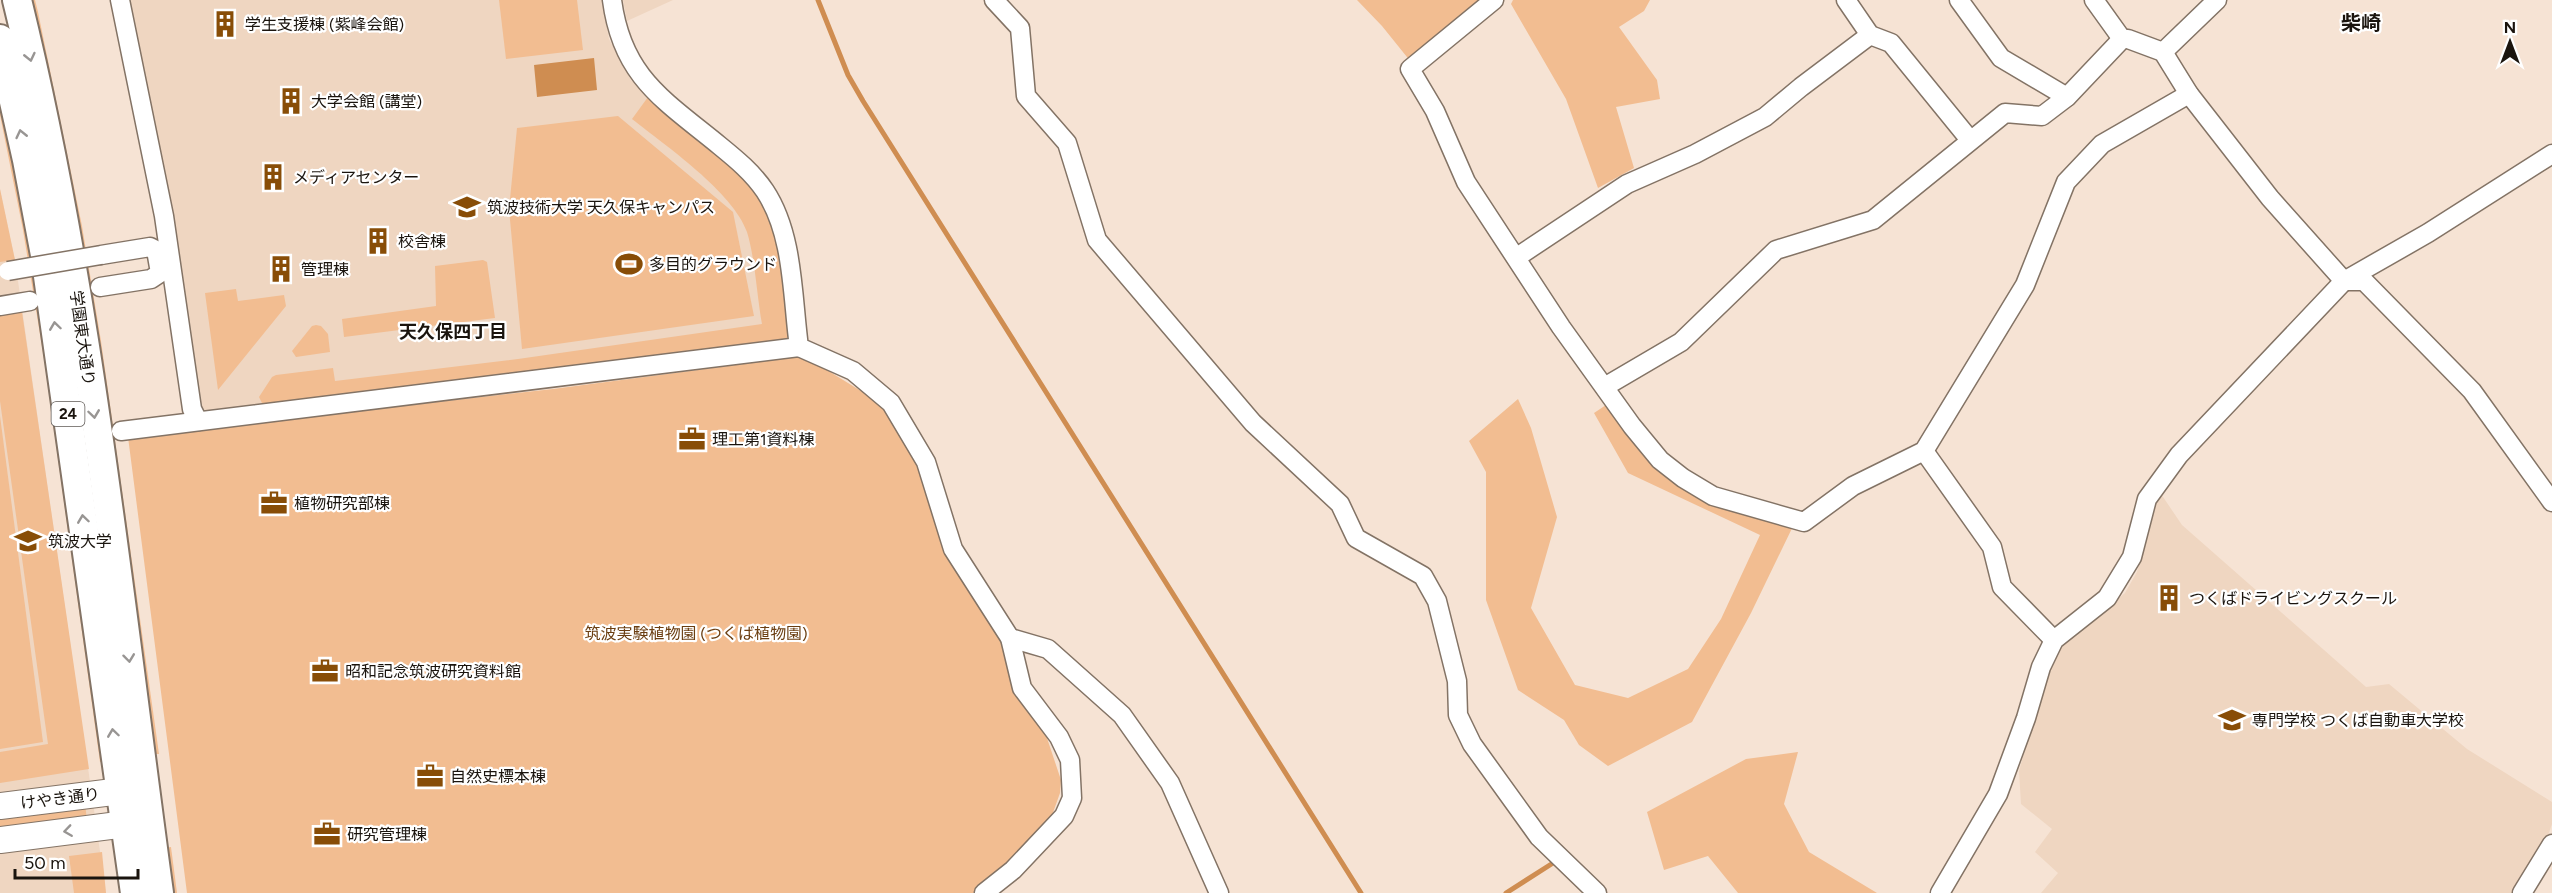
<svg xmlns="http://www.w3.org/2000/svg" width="2552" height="893" font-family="Figtree,'Noto Sans JP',sans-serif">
<rect width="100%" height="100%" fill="#f6e3d4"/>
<g fill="#efd6c1">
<path d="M 130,0 L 602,0 L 609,39 L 631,80 L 738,172 L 789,335 L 207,412 L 199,406 L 175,231 Z"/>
<path d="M 623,0 L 673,0 L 627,21 Z"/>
<path d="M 0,189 L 15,260 L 106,893 L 0,893 Z"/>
<path d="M 2159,491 L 2182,525 L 2366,687 L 2389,684 L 2467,749 L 2552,802 L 2552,824 L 2545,844 L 2515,893 L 2041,893 L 2058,873 L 2035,852 L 2052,829 L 2021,804 L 2019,771 L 2042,690 L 2054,657 L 2064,645 L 2125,593 L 2137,572 Z"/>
</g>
<g fill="#f2bd91">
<path d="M 27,0 L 35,0 L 38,12 L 82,226 L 101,341 L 159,754 L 150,754 Z"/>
<path d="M 499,0 L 577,0 L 583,50 L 506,59 Z"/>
<path d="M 1357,0 L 1486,0 L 1411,62 L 1382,26 Z"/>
<path d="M 1513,0 L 1650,0 L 1644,11 L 1619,27 L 1657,80 L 1660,99 L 1616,107 L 1634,168 L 1598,188 L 1566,99 L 1511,4 Z"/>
<path d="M 0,80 L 30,229 L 106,762 L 100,762 L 45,365 L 23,230 L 0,115 Z"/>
<path d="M 648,97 C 686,129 752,172 770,218 C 784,255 784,297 789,335 L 784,342 L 263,405 L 259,397 L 272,377 L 276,375 L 333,368 L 335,381 L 518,359 L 762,324 C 757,297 755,258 747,232 C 733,192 666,146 632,119 Z"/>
<path d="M 618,116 L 733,212 L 754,316 L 522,349 L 509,209 L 517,128 Z"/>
<path d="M 0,189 L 15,260 L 0,262 Z"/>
<path d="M 483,260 L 487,262 L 495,318 L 344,337 L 342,319 L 436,306 L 435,266 Z"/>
<path d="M 236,289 L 238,301 L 284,295 L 286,306 L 218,390 L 205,293 Z"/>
<path d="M 22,312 L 89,769 L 0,783 L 0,752 L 48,744 L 0,401 L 0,315 Z"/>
<path d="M 316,325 L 321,326 L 328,334 L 330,352 L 296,357 L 292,351 L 312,326 Z"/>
<path d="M 804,356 L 879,402 L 918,463 L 1003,640 L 1014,692 L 1044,729 L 1061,780 L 1060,793 L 1050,821 L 1015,859 L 973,893 L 187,893 L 128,437 L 553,389 Z"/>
<path d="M 1518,399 L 1531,428 L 1557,517 L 1531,608 L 1575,685 L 1628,698 L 1688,669 L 1721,619 L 1760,535 L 1628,473 L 1594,413 L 1615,399 L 1683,478 L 1796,520 L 1751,613 L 1692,722 L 1608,766 L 1579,745 L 1564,720 L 1518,690 L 1486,600 L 1486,472 L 1469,441 Z"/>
<path d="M 0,416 L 43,742 L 0,749 Z"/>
<path d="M 1798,752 L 1784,804 L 1809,852 L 1877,893 L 1738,893 L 1708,856 L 1664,870 L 1647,812 L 1746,759 Z"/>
<path d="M 85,802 L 87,822 L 0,833 L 0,814 Z"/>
<path d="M 171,847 L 177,893 L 170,893 L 164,848 Z"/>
<path d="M 102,852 L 106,893 L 74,893 L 69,856 Z"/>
</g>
<path fill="#cf8d51" d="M 594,58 L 597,90 L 537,97 L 534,65 Z"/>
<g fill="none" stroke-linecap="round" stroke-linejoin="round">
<g stroke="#cf8d51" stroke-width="5">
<path d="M 818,0 L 848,75 L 863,101 L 1361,893"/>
<path d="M 1506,893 L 1553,863"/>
</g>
<defs>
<g id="street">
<path d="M 120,0 L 164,216 L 192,409 L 198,421"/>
<path d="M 612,0 C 622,77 664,100 720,146 C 736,159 753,173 765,191 C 794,235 792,296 799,347 L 853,371 L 891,403 L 926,462 L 953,549 L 1010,638 L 1022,688 L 1059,737 L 1070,760 L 1072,798 L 1064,816 L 1013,870 L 984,893"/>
<path d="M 994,0 L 1020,28 L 1026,96 L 1067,143 L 1097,240 L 1253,423 L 1340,504 L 1356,538 L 1423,576 L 1437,601 L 1457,681 L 1458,715 L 1472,744 L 1539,837 L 1597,893"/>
<path d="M 1494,0 L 1410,69 L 1435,111 L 1466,182 L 1561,327 L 1632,426 L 1660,460 L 1683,478 L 1713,496 L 1804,522 L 1853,486 L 1924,451 L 2025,285 L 2066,182 L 2102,144 L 2189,94"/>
<path d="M 1846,0 L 1870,35 L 1891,43 L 1970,140"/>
<path d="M 1959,0 L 2001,58 L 2067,97"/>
<path d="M 2094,0 L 2122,39"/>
<path d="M 2163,52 L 2217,0"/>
<path d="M 1517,257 L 1627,184 L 1695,154 L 1765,117 L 1801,87 L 1870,35"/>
<path d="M 2345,281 L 2364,281 L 2472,391 L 2552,502"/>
<path d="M 100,287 L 151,279 L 160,273 L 156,250 L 150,247 L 101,255"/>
<path d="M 0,306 L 30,301"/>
<path d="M 1606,386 L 1681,342 L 1776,250 L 1873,220 L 2005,113 L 2042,116 L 2067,97 L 2122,39 L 2128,39 L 2163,52 L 2189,94 L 2270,198 L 2344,281"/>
<path d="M 121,431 L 799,347"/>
<path d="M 1924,451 L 1992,547 L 2002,587 L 2054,640"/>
<path d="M 1010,638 L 1048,649 L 1122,715 L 1170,783 L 1219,893"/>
<path d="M 1940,893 L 1998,794 L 2026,718 L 2041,667 L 2054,640 L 2107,598 L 2132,557 L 2147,499 L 2179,455 L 2344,281 L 2428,233 L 2552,154"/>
<path d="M 2522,893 L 2552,844"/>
</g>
<path id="secondary" d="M 0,806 L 121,791 L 147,806 L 126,824 L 0,840"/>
<g id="primary">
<path d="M 17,0 C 89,293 118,594 159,893"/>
<path d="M 0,39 L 27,160 L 45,255 L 135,893"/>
</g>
</defs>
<use href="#street" stroke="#837365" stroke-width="21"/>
<use href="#secondary" stroke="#837365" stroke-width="28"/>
<use href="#primary" stroke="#837365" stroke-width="32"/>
<use href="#street" stroke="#fff" stroke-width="18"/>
<use href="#secondary" stroke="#fff" stroke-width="26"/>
<use href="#primary" stroke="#fff" stroke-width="28"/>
<defs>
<path id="street-bridge" d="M 8,271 L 101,255"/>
</defs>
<use href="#street-bridge" stroke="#837365" stroke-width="21" stroke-linecap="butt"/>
<use href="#street-bridge" stroke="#fff" stroke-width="18"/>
</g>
<defs><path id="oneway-chevron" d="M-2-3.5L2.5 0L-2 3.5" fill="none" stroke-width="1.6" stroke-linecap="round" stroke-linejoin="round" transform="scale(1.5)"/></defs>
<g stroke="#989593">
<use href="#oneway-chevron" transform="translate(30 57) rotate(77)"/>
<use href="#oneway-chevron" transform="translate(21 134) rotate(-103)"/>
<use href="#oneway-chevron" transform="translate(55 326) rotate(-98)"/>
<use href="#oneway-chevron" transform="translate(94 414) rotate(82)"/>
<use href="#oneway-chevron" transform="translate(83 519) rotate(-98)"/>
<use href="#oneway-chevron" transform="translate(129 658) rotate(83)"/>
<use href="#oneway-chevron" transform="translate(113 733) rotate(-98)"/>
<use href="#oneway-chevron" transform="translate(68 831) rotate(172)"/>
</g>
<defs>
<symbol id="building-bare" viewBox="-9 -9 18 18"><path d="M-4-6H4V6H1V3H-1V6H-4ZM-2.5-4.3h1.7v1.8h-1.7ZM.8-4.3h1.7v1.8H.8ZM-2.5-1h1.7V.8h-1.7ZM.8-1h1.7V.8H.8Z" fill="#884d07" stroke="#fff" stroke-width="2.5" paint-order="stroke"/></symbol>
<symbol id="university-bare" viewBox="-9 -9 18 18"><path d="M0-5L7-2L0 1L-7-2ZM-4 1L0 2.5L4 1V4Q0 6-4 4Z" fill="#884d07" stroke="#fff" stroke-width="2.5" paint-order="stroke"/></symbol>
<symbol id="stadium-bare" viewBox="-9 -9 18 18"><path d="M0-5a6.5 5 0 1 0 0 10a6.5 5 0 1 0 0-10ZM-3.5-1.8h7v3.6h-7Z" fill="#884d07" stroke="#fff" stroke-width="2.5" paint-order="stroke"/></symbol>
<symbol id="office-bare" viewBox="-9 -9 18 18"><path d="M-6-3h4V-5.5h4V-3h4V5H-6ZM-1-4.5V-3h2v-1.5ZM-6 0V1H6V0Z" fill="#884d07" stroke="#fff" stroke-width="2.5" paint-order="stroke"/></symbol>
</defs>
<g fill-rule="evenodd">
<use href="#building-bare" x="206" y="5" width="38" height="38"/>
<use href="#building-bare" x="272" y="82" width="38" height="38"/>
<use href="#building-bare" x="254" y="158" width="38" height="38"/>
<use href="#university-bare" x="448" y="188" width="38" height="38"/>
<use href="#building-bare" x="359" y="222" width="38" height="38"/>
<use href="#stadium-bare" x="610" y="245" width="38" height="38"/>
<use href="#building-bare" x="262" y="250" width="38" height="38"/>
<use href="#office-bare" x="673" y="420" width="38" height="38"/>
<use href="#office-bare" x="255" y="484" width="38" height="38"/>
<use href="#university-bare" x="9" y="522" width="38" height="38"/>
<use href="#building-bare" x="2150" y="579" width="38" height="38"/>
<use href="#office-bare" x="306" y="652" width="38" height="38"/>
<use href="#university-bare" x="2213" y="701" width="38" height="38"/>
<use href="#office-bare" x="411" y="757" width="38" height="38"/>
<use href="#office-bare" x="308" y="815" width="38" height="38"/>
</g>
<g text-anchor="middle" stroke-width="4.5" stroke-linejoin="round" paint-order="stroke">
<rect fill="#fff" stroke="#5f5a56" stroke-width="1.5" x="51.5" y="402" width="33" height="24" rx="4.5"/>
<g font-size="15" font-weight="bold" fill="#1a140e">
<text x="68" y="419">24</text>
</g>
<g font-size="16" fill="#1a140e" stroke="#fff" text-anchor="start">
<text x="245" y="30">学生支援棟 (紫峰会館)</text>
<text x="311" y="107">大学会館 (講堂)</text>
<text x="293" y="183">メディアセンター</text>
<text x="487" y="213">筑波技術大学 天久保キャンパス</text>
<text x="398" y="247">校舎棟</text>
<text x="649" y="270">多目的グラウンド</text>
<text x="301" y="275">管理棟</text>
<text x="712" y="445">理工第1資料棟</text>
<text x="294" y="509">植物研究部棟</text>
<text x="48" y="547">筑波大学</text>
<text x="2189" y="604">つくばドライビングスクール</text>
<text x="345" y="677">昭和記念筑波研究資料館</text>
<text x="2252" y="726">専門学校 つくば自動車大学校</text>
<text x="450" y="782">自然史標本棟</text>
<text x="347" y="840">研究管理棟</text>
</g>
<g font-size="16" fill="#1a140e" stroke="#fff">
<text transform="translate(83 338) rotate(82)" y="6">学園東大通り</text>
<text transform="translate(60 798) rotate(-7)" y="6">けやき通り</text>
</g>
<g font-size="16" fill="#6b3e11" stroke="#fff">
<text x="696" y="639">筑波実験植物園 (つくば植物園)</text>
</g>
<g font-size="18" font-weight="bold" fill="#1a140e" stroke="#fff">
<text x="453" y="338">天久保四丁目</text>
</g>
<g font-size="20" font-weight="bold" fill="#1a140e" stroke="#fff">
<text x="2361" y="30">柴崎</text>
</g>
</g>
<g transform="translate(2510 42)" stroke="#ffffff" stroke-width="4.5" paint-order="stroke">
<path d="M0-4.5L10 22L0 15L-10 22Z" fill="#1a140e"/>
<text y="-9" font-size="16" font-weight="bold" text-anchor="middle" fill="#1a140e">N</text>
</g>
<path d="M15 869v9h123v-9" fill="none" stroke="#1a140e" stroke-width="3"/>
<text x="24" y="869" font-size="18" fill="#1a140e" stroke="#ffffff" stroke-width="4.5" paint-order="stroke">50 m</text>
</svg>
